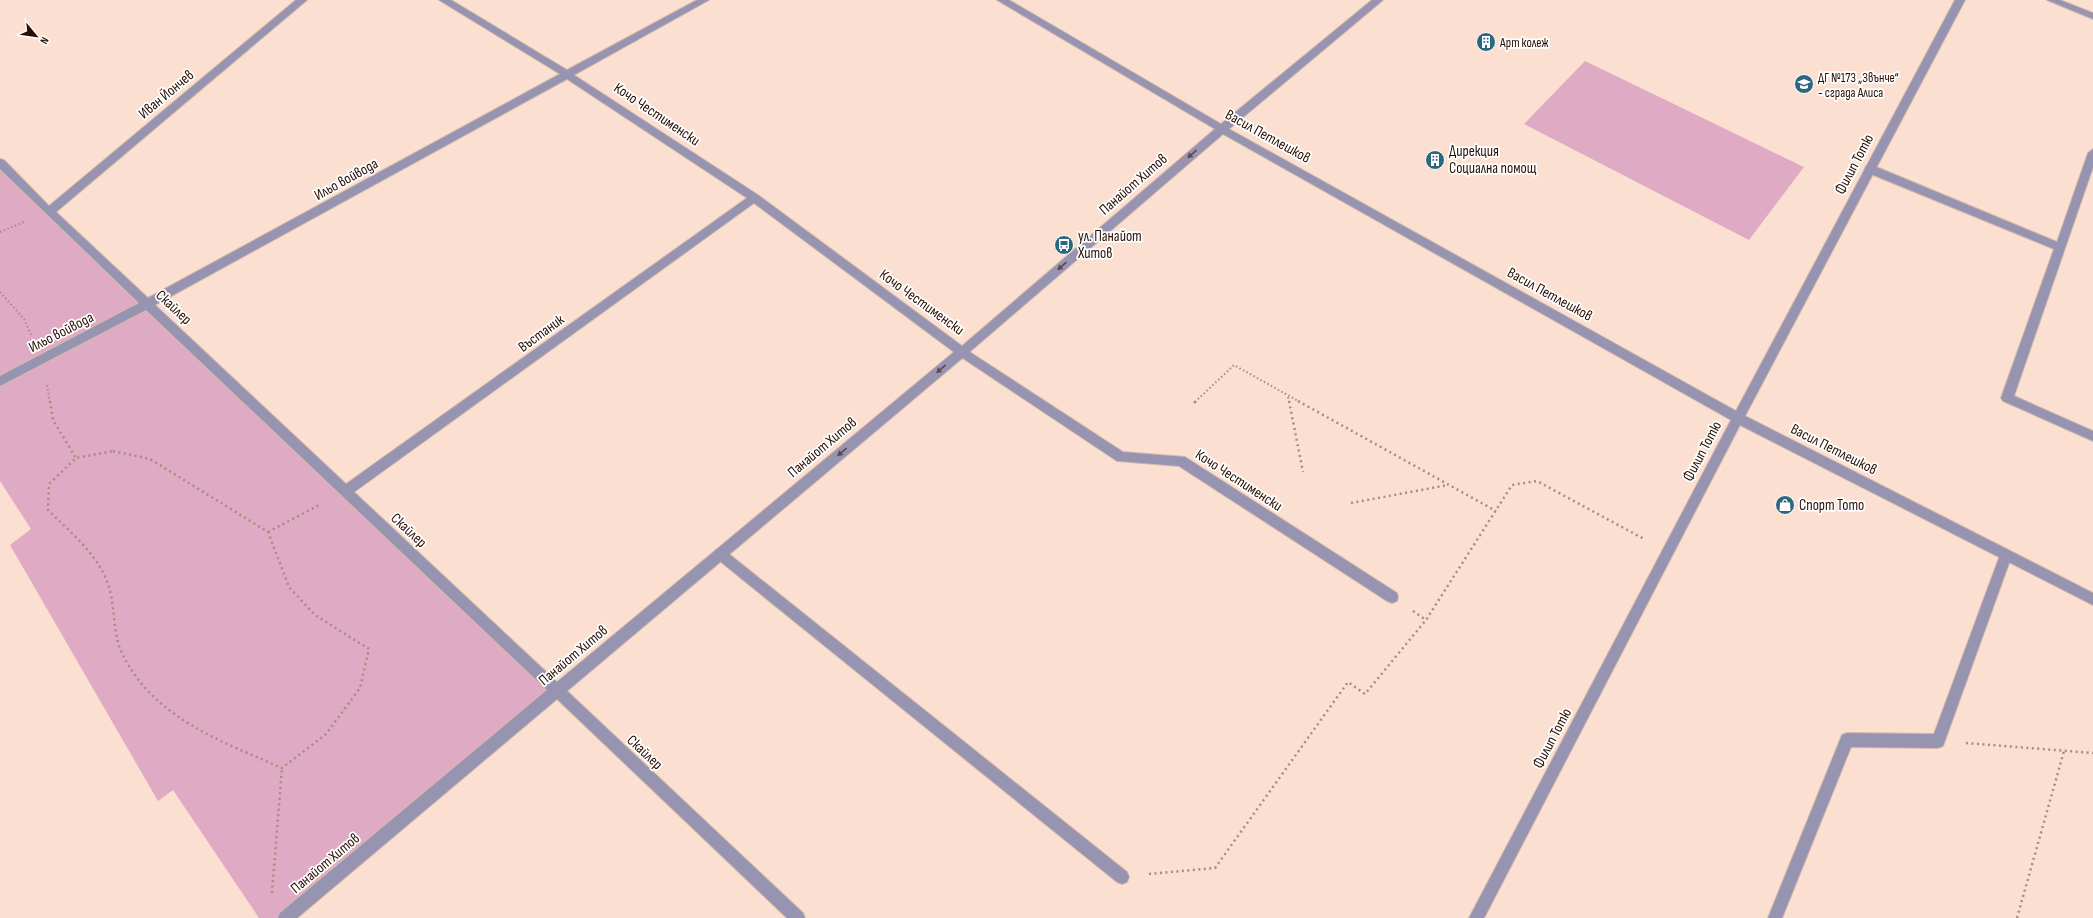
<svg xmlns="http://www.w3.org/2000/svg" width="2093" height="918" font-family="'Sofia Sans Condensed',sans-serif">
<rect width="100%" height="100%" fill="#fbdfd0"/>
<g fill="#dfaac3">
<path d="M 1585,61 L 1804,167 L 1749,240 L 1524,124 Z"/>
<path d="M 0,163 L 556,690 L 285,918 L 259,918 L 173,790 L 158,801 L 10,545 L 31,529 L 0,481 Z"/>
</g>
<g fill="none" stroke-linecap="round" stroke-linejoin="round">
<defs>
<g id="lane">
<path d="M 2093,149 L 2093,167 L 2014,396 L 2093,431 L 2093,441 L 2003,401 L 2001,398 L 2054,249 L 1866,172 L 1865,169 L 1866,166 L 1874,166 L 2057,242 L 2088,153 Z"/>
<path d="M 962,347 L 1123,452 L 1185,457 L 1397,593 L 1398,597 L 1397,601 L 1392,603 L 1387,601 L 1179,466 L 1117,461 L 958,355 L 956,352 L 958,349 Z"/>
<path d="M 720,548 L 724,550 L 1127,872 L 1129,877 L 1127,882 L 1122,884 L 1117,882 L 716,558 L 714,554 L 716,550 Z"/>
<path d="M 2006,549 L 2010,551 L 2012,555 L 1943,746 L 1938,748 L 1851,747 L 1782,918 L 1768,918 L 1842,735 L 1847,733 L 1934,734 L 2000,555 L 2002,551 Z"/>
</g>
<g id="street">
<path d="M 296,0 L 307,0 L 56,212 L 148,298 L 560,74 L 439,0 L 451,0 L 567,70 L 697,0 L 709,0 L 574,75 L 758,195 L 962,346 L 1215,129 L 997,0 L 1009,0 L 1221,124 L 1372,0 L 1383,0 L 1229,129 L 1736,411 L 1955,0 L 1965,0 L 1745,416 L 2093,593 L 2093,605 L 1740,425 L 1484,918 L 1469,918 L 1731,420 L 1223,134 L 966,355 L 567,691 L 803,913 L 805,918 L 787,918 L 557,699 L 297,918 L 278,918 L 280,913 L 547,690 L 146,310 L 0,386 L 0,376 L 139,303 L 0,169 L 0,159 L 4,160 L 49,206 ZM 567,79 L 747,198 L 346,484 L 155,305 ZM 754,203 L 954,352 L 557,682 L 354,492 Z"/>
<path d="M 2047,0 L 2060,0 L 2093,13 L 2093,19 Z"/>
</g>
</defs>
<use href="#lane" stroke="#d5baab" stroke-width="2"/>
<use href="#street" stroke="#d5baab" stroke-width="2"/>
<g stroke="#a88d7f" stroke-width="2" stroke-dasharray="1.5 2.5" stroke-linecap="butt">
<path d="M 0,232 L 24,222"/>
<path d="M 0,292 L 24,319 L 32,337"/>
<path d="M 47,385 L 50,402"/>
<path d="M 1288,397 L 1289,402"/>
<path d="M 1195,402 L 1234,365 L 1300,402"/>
</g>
<g stroke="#a88d7f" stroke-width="2.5" stroke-dasharray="2 3.5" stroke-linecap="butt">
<path d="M 50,401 L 53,420 L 76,458"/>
<path d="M 1289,401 L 1303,472"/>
<path d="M 1298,401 L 1496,511"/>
<path d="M 1194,403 L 1196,401"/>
<path d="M 113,451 L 150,459 L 268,532 L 289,587 L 315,615 L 369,649 L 360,688 L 326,734 L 282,768 C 221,741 153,718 122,653 C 113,636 115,606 109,587 C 99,555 71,533 48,510 L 49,484 L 76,458 Z"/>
<path d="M 1351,503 L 1448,485"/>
<path d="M 268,532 L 321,504"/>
<path d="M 1413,611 L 1426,620"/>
<path d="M 1966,743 L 2093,753"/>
<path d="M 1149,874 L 1215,868 L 1348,682 L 1365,694 L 1426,620 L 1512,485 L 1537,481 L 1644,539"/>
<path d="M 272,893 L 282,768"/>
<path d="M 2017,918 L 2064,751"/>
</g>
<use href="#lane" fill="#9794b1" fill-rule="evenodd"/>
<use href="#street" fill="#9794b1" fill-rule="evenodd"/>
</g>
<defs><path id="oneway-solid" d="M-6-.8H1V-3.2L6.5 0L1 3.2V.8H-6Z"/></defs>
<g fill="#5a4b51">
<use href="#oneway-solid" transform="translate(1192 154) rotate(139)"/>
<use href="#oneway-solid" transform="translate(1062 266) rotate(139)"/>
<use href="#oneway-solid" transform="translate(941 369) rotate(140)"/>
<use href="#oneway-solid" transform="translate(842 452) rotate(140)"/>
</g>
<defs>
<symbol id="building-disc" viewBox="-11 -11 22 22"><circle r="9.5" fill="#2c667f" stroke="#fff"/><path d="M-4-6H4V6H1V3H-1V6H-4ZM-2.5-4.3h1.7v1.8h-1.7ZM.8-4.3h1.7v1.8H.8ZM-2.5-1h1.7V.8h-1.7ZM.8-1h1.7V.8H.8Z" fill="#fff"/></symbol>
<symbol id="school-disc" viewBox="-11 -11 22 22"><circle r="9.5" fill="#2c667f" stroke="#fff"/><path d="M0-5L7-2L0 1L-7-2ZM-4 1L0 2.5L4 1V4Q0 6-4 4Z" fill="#fff"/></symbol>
<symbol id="bus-disc" viewBox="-11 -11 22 22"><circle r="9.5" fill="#2c667f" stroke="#fff"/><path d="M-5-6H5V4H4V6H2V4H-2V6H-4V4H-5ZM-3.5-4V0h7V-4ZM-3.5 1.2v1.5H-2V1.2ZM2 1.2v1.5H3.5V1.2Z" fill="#fff"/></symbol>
<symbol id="shop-disc" viewBox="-11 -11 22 22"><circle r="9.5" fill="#2c667f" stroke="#fff"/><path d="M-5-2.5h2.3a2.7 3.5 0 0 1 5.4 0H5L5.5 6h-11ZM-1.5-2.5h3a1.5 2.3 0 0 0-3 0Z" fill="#fff"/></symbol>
</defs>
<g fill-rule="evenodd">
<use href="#building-disc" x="1475" y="31" width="22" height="22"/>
<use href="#school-disc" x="1793" y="73" width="22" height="22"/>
<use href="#building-disc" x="1424" y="149" width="22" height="22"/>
<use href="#bus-disc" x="1053" y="234" width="22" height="22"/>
<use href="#shop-disc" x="1774" y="494" width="22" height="22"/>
</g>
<g text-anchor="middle" stroke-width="3.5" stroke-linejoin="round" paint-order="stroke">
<g font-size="13" fill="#280f03" stroke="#fff" text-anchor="start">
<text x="1500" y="47">Арт колеж</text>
<text x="1818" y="82">ДГ №173 „Звънче“<tspan x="1818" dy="15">- сграда Алиса</tspan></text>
</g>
<g font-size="15" fill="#280f03" stroke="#fff">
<text transform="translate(166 94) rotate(-40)" y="5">Иван Йончев</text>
<text transform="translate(657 114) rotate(34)" y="5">Кочо Честименски</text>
<text transform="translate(1268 136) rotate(29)" y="5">Васил Петлешков</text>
<text transform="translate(1854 164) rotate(-62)" y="5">Филип Тотю</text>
<text transform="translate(346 179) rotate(-29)" y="5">Ильо войвода</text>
<text transform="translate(1133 184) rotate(-41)" y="5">Панайот Хитов</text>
<text transform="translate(1550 294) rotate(29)" y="5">Васил Петлешков</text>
<text transform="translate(922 302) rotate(36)" y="5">Кочо Честименски</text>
<text transform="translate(174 307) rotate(43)" y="5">Скайлер</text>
<text transform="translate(61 332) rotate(-27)" y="5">Ильо войвода</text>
<text transform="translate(541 333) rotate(-36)" y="5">Въстаник</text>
<text transform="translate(822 447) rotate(-40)" y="5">Панайот Хитов</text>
<text transform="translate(1834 449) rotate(27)" y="5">Васил Петлешков</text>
<text transform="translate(1702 451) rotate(-62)" y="5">Филип Тотю</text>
<text transform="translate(1239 480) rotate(33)" y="5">Кочо Честименски</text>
<text transform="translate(409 530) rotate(43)" y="5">Скайлер</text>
<text transform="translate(573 655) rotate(-40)" y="5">Панайот Хитов</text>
<text transform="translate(1552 738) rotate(-62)" y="5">Филип Тотю</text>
<text transform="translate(645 752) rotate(43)" y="5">Скайлер</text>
<text transform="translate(325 863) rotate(-40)" y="5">Панайот Хитов</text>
</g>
<g font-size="15" fill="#280f03" stroke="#fff" text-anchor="start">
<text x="1449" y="156">Дирекция<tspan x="1449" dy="17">Социална помощ</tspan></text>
<text x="1078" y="241">ул. Панайот<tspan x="1078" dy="17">Хитов</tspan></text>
<text x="1799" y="510">Спорт Тото</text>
</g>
</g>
<g transform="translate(36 36) rotate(119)" stroke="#ffffff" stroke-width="3" paint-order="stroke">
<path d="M0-3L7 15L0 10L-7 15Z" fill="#280f03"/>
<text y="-6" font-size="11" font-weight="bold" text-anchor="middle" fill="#280f03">N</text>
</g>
</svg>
